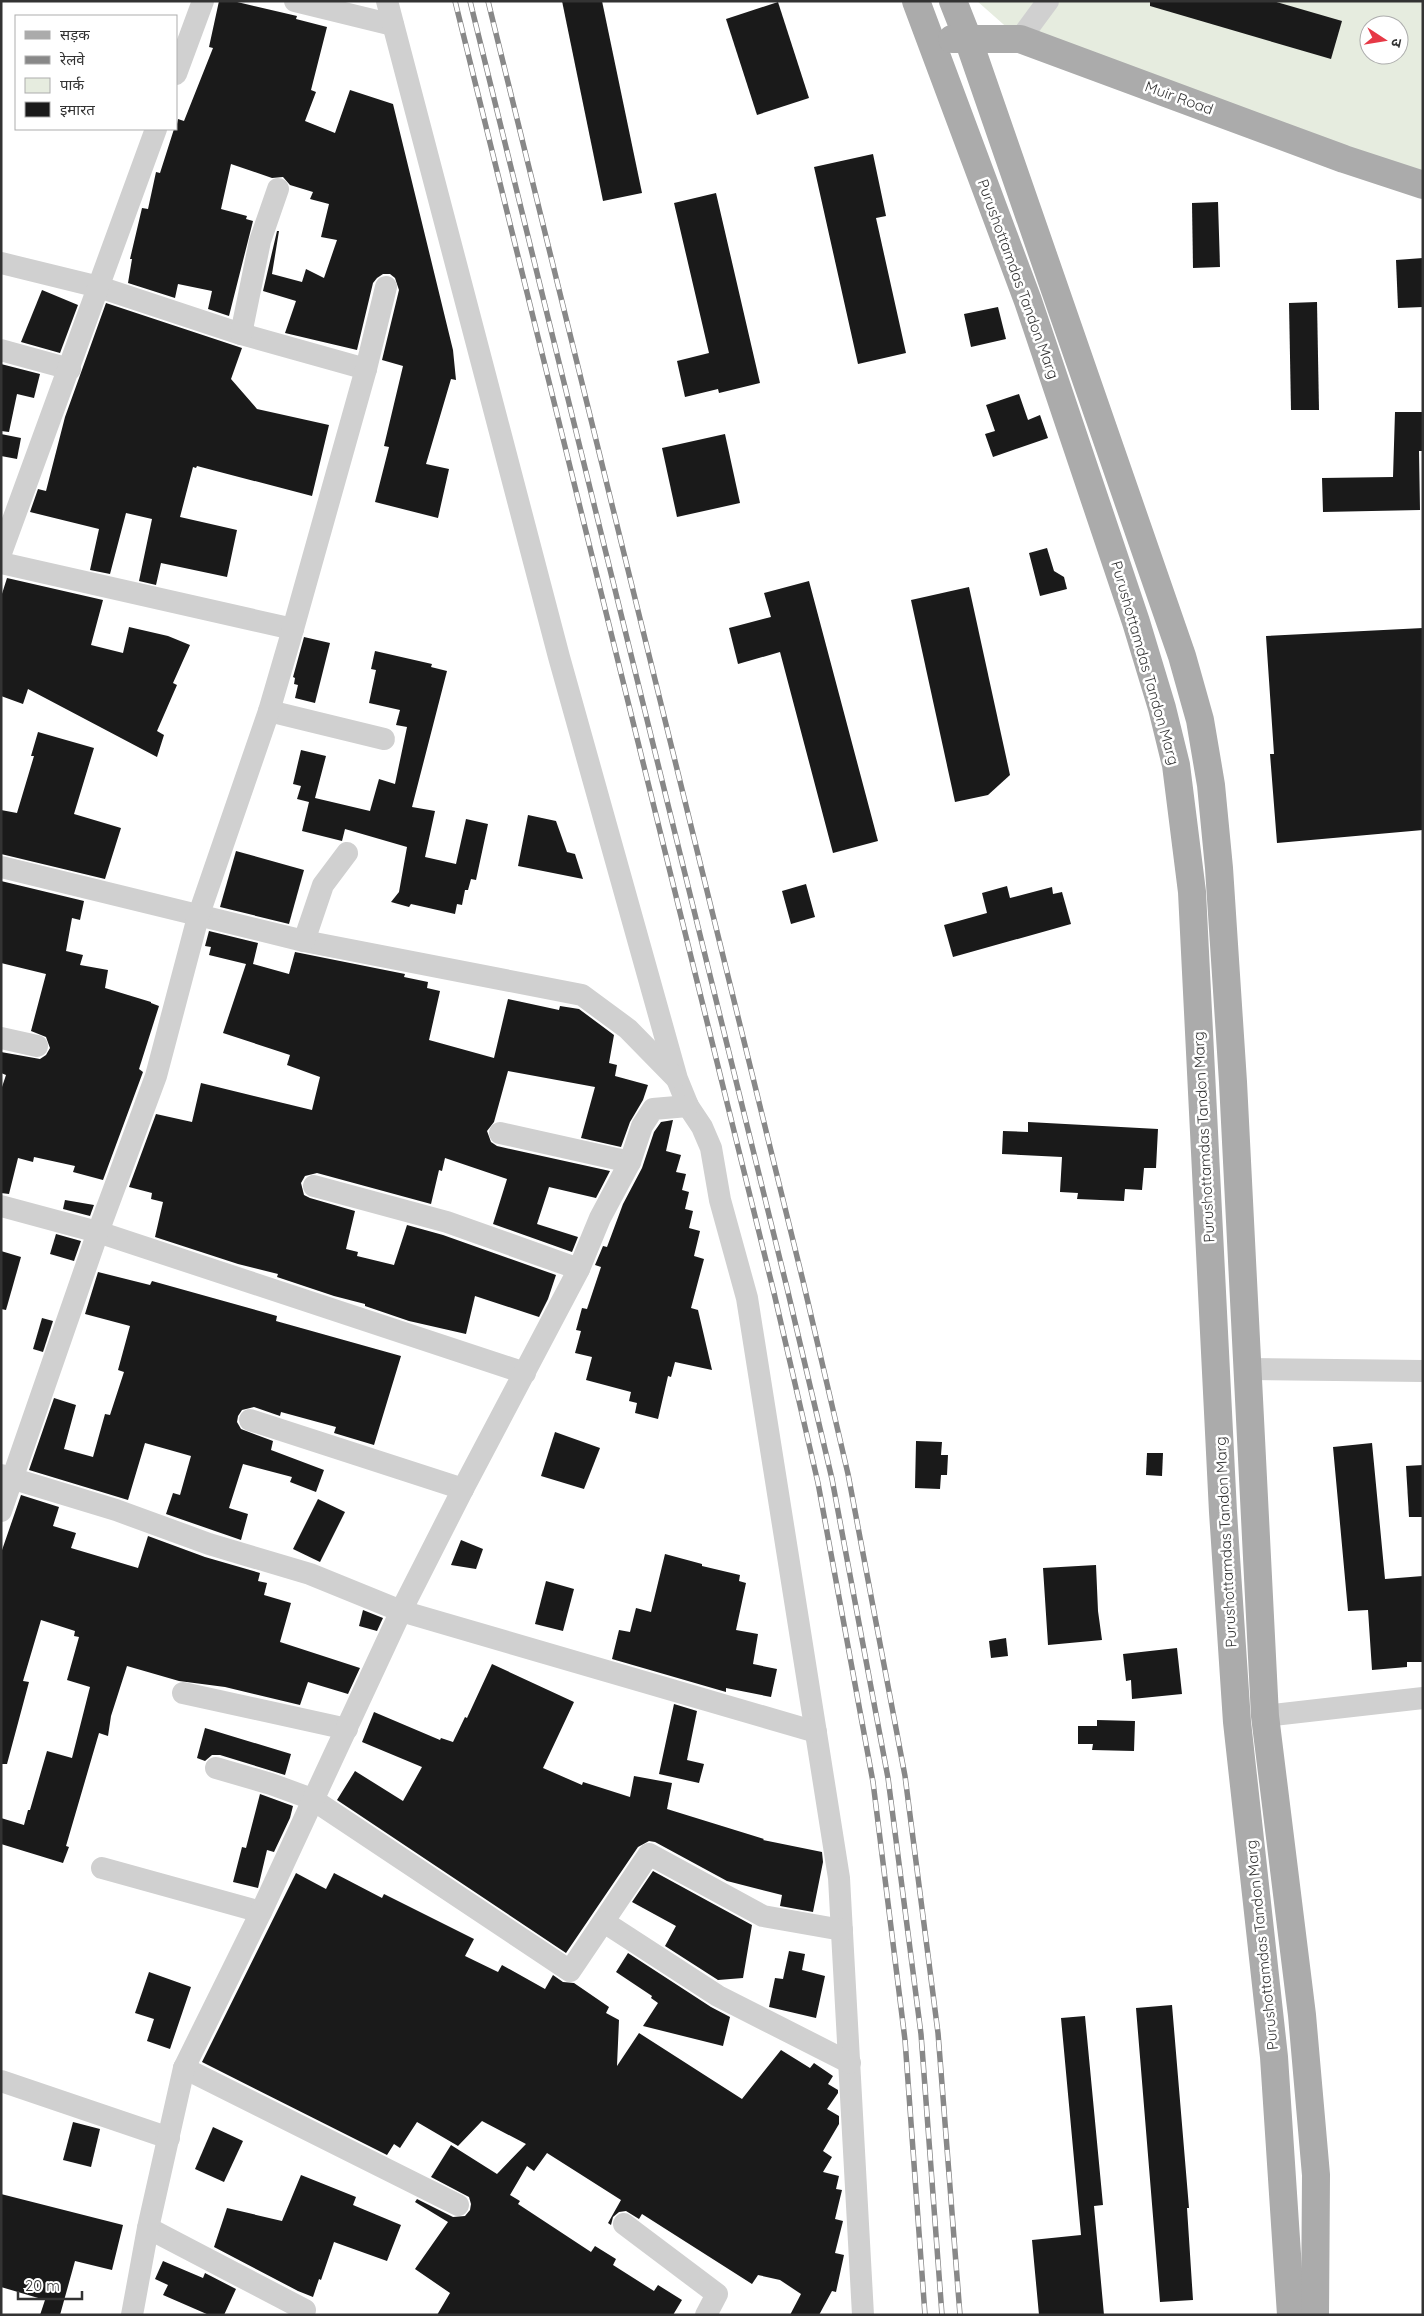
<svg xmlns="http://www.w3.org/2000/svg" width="1424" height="2316" font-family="Quicksand,'Noto Sans Devanagari',sans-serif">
<rect width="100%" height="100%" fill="#fff"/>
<path fill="#e6ecdf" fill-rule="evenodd" d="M 977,1 L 1423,1 L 1423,172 L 1020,39 ZM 1369,25 L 1399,25 L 1399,55 L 1369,55 Z"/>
<g fill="#1a1a1a">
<path d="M 219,1 L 233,1 L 297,16 L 296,19 L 327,27 L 311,90 L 316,92 L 305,121 L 335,133 L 350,90 L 393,104 L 453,350 L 456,380 L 451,379 L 426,464 L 449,469 L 438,518 L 375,502 L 389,447 L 384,446 L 403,366 L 382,360 L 399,290 L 395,278 L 390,274 L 383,274 L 377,278 L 373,283 L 357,350 L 285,333 L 296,301 L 263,291 L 277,231 L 279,231 L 272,274 L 302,282 L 306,269 L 324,278 L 337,240 L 321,237 L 329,204 L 310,199 L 313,192 L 290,185 L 283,177 L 272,178 L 231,164 L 221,209 L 247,216 L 246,219 L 253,221 L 229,316 L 208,309 L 212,291 L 178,284 L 175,298 L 128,283 L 132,259 L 130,259 L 142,208 L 148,209 L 156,172 L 160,173 L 174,129 L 176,129 L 178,119 L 184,121 L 213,48 L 209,47 Z"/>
<path d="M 562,1 L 602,1 L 642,193 L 603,201 Z"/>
<path d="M 1150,1 L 1273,1 L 1342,21 L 1331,59 L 1150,6 Z"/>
<path d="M 778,2 L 809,98 L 757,115 L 726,19 Z"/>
<path d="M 873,154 L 886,216 L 876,218 L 906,353 L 858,364 L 814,167 Z"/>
<path d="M 716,193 L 760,383 L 719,393 L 718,389 L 685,397 L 677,361 L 709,353 L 674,203 Z"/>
<path d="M 1218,202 L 1220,267 L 1193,268 L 1192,203 Z"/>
<path d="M 1423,258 L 1423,307 L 1398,308 L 1396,260 Z"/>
<path d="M 42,290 L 78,305 L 60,353 L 21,342 Z"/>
<path d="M 1317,302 L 1319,410 L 1291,410 L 1289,303 Z"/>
<path d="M 106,303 L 242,348 L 231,379 L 257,409 L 329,425 L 312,496 L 197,466 L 196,468 L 193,467 L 180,517 L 237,530 L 227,577 L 161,563 L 156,585 L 139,581 L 152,519 L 126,513 L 110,574 L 90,570 L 99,529 L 30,512 L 38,489 L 46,491 L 65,417 Z"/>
<path d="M 998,307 L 1006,339 L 971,347 L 964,314 Z"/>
<path d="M 1,364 L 40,374 L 34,398 L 17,394 L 9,432 L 1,431 Z"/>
<path d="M 1019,394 L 1028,420 L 1040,415 L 1048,438 L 993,457 L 985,434 L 995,431 L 986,405 Z"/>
<path d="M 1395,412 L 1423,412 L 1423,451 L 1419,451 L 1420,510 L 1323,512 L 1322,478 L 1393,477 Z"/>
<path d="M 1,434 L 21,438 L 17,459 L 1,456 Z"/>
<path d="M 725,434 L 740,503 L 677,517 L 662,448 Z"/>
<path d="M 1047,548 L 1054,571 L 1064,577 L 1067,589 L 1040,596 L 1029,553 Z"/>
<path d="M 7,578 L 103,600 L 91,645 L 123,653 L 129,627 L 168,636 L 190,645 L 173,683 L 177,685 L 157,731 L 164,735 L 157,757 L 28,689 L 23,704 L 1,696 L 1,597 Z"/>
<path d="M 809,581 L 878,841 L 833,853 L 780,652 L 738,664 L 729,628 L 771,617 L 764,593 Z"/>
<path d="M 969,587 L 1010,775 L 988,795 L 955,802 L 911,600 Z"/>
<path d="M 1423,628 L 1423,830 L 1277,843 L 1270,754 L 1274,754 L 1266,636 Z"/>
<path d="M 304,637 L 330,643 L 315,703 L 295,698 L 298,685 L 294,684 L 295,678 L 293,677 Z"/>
<path d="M 375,651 L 432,664 L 431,667 L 447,671 L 412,807 L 435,811 L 425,857 L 456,864 L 466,819 L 488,824 L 476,880 L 471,879 L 468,890 L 465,890 L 462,905 L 457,904 L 455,914 L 411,904 L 409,907 L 391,902 L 399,892 L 407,847 L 345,829 L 342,841 L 302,831 L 309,802 L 297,799 L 301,786 L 293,784 L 301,750 L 326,756 L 315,798 L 370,811 L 379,779 L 395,784 L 407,727 L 396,725 L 400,710 L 369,703 L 376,670 L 371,669 Z"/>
<path d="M 38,732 L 94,748 L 74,814 L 121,828 L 105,879 L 1,854 L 1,810 L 17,813 L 34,756 L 31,756 Z"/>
<path d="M 528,815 L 556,821 L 567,852 L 575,854 L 583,879 L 518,866 Z"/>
<path d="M 236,851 L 304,870 L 289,924 L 220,907 Z"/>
<path d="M 1,881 L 84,901 L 80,920 L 72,918 L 66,951 L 83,955 L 80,965 L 108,970 L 105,988 L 151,1002 L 151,1003 L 159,1006 L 139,1069 L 143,1072 L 103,1180 L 73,1172 L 75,1166 L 34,1157 L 33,1162 L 18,1158 L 9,1194 L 1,1193 L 1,1090 L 6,1075 L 1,1073 L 1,1052 L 40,1059 L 46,1055 L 50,1048 L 46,1037 L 31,1031 L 46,974 L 1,963 Z"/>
<path d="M 806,884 L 815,917 L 791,924 L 782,891 Z"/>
<path d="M 1007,886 L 1010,898 L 1052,887 L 1053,894 L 1062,892 L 1071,924 L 953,957 L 944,925 L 987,913 L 982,893 Z"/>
<path d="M 209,931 L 258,943 L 253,964 L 289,974 L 295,952 L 405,974 L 404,977 L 428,982 L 427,988 L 440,991 L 429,1040 L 494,1058 L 508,999 L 559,1010 L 560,1006 L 579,1009 L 614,1035 L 609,1063 L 617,1065 L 615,1076 L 648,1085 L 643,1100 L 630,1122 L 621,1147 L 581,1138 L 595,1087 L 508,1071 L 494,1122 L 487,1131 L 491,1142 L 497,1146 L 610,1171 L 596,1198 L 549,1187 L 537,1224 L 578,1237 L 572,1252 L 493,1224 L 507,1179 L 445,1158 L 442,1171 L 439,1170 L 431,1204 L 317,1173 L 305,1176 L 301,1183 L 304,1195 L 310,1198 L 355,1211 L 346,1249 L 358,1252 L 357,1256 L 394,1265 L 407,1225 L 443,1235 L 556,1275 L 548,1299 L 539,1317 L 475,1296 L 466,1334 L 409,1321 L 365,1306 L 365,1304 L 334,1296 L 277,1277 L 278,1274 L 238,1264 L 155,1237 L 163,1202 L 151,1199 L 152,1193 L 129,1187 L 156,1114 L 192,1122 L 201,1083 L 312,1110 L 320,1077 L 287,1065 L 290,1055 L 223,1033 L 246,964 L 209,955 L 211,947 L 205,946 Z"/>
<path d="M 673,1120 L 666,1151 L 681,1155 L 676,1172 L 686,1174 L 682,1190 L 689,1192 L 685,1209 L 693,1211 L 689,1228 L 700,1231 L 694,1256 L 704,1259 L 691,1308 L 698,1310 L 712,1370 L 675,1362 L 671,1377 L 668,1376 L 658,1419 L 635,1413 L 637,1403 L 629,1401 L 631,1392 L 586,1380 L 592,1357 L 575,1353 L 581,1331 L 576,1330 L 582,1308 L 587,1309 L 601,1267 L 595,1265 L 603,1246 L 607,1247 L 623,1204 L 642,1168 L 654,1132 L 661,1122 Z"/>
<path d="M 1028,1122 L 1158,1129 L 1156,1168 L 1144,1168 L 1142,1190 L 1125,1189 L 1124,1201 L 1077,1199 L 1078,1193 L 1060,1192 L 1062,1157 L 1002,1154 L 1003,1131 L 1028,1132 Z"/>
<path d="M 65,1200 L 94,1205 L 90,1216 L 63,1209 Z"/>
<path d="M 56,1234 L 81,1241 L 74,1261 L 50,1254 Z"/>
<path d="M 1,1251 L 21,1257 L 6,1310 L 1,1309 Z"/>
<path d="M 98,1272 L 150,1285 L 152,1281 L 277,1316 L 276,1321 L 401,1356 L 374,1445 L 334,1433 L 336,1427 L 281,1412 L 280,1416 L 254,1407 L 242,1410 L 238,1416 L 237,1422 L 241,1429 L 273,1441 L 271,1450 L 324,1470 L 316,1492 L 290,1482 L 292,1477 L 243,1464 L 229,1508 L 248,1514 L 241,1540 L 166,1514 L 173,1493 L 180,1495 L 191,1456 L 145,1443 L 128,1500 L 29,1470 L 54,1398 L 76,1405 L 64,1449 L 93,1457 L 105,1414 L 110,1415 L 124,1372 L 118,1370 L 130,1326 L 85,1314 Z"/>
<path d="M 42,1318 L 53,1321 L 43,1352 L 33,1349 Z"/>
<path d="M 555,1432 L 600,1448 L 584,1489 L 541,1476 Z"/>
<path d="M 916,1441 L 942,1442 L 941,1455 L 948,1455 L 947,1475 L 941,1475 L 940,1489 L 915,1488 Z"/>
<path d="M 1372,1443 L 1385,1579 L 1423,1576 L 1423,1662 L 1407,1662 L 1407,1667 L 1372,1670 L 1368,1610 L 1348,1611 L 1333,1447 Z"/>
<path d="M 1147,1453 L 1163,1453 L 1162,1476 L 1146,1475 Z"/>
<path d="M 1423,1465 L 1423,1517 L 1409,1517 L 1406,1466 Z"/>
<path d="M 21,1495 L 59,1507 L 53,1526 L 76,1533 L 71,1548 L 138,1568 L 148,1536 L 205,1557 L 260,1573 L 258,1581 L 267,1583 L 264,1595 L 291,1603 L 280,1642 L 360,1668 L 348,1694 L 308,1682 L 300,1705 L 225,1687 L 179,1681 L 127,1666 L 111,1716 L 108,1736 L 99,1733 L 66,1846 L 69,1847 L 63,1863 L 1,1844 L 1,1818 L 24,1825 L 28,1810 L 30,1810 L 47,1751 L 72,1758 L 90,1687 L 67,1680 L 79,1637 L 74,1636 L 75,1631 L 41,1620 L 23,1681 L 29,1682 L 7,1764 L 1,1764 L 1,1553 Z"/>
<path d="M 318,1499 L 345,1512 L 320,1562 L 293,1549 Z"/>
<path d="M 461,1540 L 483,1549 L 476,1569 L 451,1565 Z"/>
<path d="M 665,1554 L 702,1564 L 702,1566 L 740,1575 L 739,1581 L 746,1583 L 736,1630 L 758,1634 L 753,1664 L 777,1669 L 771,1697 L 726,1688 L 726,1692 L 612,1659 L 619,1630 L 630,1632 L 636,1608 L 651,1612 Z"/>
<path d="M 1096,1565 L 1098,1611 L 1102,1640 L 1048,1645 L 1043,1568 Z"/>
<path d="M 546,1581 L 574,1589 L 563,1631 L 535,1624 Z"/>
<path d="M 363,1610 L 383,1618 L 377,1631 L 359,1626 Z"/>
<path d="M 1006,1638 L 1008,1656 L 991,1658 L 989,1641 Z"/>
<path d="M 1177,1648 L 1182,1694 L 1132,1699 L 1131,1680 L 1126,1681 L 1123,1654 Z"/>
<path d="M 492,1664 L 574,1702 L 543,1768 L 582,1785 L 583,1782 L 630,1797 L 634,1776 L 672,1783 L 667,1809 L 764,1839 L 763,1840 L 822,1852 L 823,1862 L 813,1912 L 780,1906 L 782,1895 L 727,1881 L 655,1842 L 649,1841 L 638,1847 L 566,1953 L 337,1800 L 355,1771 L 403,1801 L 422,1767 L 362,1742 L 374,1712 L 440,1740 L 441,1738 L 453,1742 L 465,1717 L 467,1718 Z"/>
<path d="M 674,1704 L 697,1711 L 687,1760 L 704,1764 L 699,1783 L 659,1774 Z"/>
<path d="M 1097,1720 L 1135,1721 L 1134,1751 L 1092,1750 L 1093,1744 L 1078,1744 L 1078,1726 L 1097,1726 Z"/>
<path d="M 205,1728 L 291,1754 L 285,1775 L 220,1755 L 212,1755 L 205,1761 L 197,1758 Z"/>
<path d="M 260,1794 L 293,1806 L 290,1818 L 274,1852 L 267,1850 L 258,1888 L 233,1882 L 242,1847 L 246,1848 Z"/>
<path d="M 653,1871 L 752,1925 L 743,1978 L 718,1980 L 665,1946 L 676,1926 L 632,1902 Z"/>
<path d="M 296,1873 L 326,1889 L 334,1873 L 382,1898 L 384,1894 L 474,1939 L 465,1956 L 498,1972 L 502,1965 L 545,1989 L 553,1975 L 563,1982 L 574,1983 L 609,2007 L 606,2013 L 619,2020 L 617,2066 L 639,2033 L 742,2099 L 781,2050 L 810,2068 L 814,2063 L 833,2076 L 828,2084 L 838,2090 L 838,2093 L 827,2109 L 839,2116 L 839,2124 L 823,2151 L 832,2157 L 823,2172 L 839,2176 L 836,2189 L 842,2190 L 835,2219 L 843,2221 L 835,2253 L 844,2255 L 836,2292 L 832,2291 L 819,2315 L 790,2315 L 801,2294 L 780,2280 L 758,2275 L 752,2284 L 642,2214 L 639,2219 L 626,2211 L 619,2212 L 613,2217 L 611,2225 L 608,2223 L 621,2200 L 547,2153 L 534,2171 L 527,2166 L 510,2195 L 520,2201 L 518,2204 L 591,2252 L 595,2246 L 616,2259 L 613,2265 L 654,2291 L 658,2285 L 682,2300 L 673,2315 L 437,2315 L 450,2293 L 415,2269 L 448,2222 L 415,2202 L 417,2199 L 453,2217 L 465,2216 L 470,2210 L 471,2204 L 469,2197 L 431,2177 L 451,2145 L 497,2174 L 526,2144 L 482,2121 L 458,2146 L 417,2122 L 400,2148 L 394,2144 L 387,2155 L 202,2062 Z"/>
<path d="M 789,1951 L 805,1954 L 802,1970 L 825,1976 L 816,2018 L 769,2007 L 775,1978 L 783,1979 Z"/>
<path d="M 628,1953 L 711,2007 L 730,2017 L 723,2046 L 643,2026 L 658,2003 L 651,1998 L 652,1996 L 616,1972 Z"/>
<path d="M 149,1972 L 191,1987 L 170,2049 L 147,2041 L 154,2019 L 135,2013 Z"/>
<path d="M 1172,2005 L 1189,2208 L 1187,2208 L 1193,2300 L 1160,2302 L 1136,2008 Z"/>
<path d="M 1085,2016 L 1103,2205 L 1094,2206 L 1104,2315 L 1039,2315 L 1032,2240 L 1081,2235 L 1061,2018 Z"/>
<path d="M 73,2122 L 100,2129 L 91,2167 L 63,2160 Z"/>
<path d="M 213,2127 L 243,2141 L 224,2182 L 195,2169 Z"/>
<path d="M 301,2175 L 356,2197 L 353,2205 L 401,2225 L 387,2261 L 334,2242 L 321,2280 L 319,2279 L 313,2297 L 298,2291 L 214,2247 L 227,2208 L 282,2221 Z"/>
<path d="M 1,2194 L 123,2225 L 112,2270 L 75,2261 L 60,2315 L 40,2315 L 45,2300 L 1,2287 Z"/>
<path d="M 163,2261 L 203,2278 L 205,2273 L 236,2289 L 224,2315 L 209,2315 L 163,2295 L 168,2285 L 155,2279 Z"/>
</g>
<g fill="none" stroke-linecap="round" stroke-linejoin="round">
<g stroke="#d0d0d0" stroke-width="22">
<path d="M 295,1 L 393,25"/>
<path d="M 387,1 L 559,657 L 677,1079 L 688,1106 L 702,1127 L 711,1148 L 720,1200 L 747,1298 L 839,1878 L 863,2315"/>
<path d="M 1020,39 L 1048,1"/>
<path d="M 176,74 L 203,1"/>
<path d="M 1,263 L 99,287 L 241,334 L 366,369"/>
<path d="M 241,334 L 260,241 L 278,189"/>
<path d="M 1,350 L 70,369"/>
<path d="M 1,553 L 156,129"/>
<path d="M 1,563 L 293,629"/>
<path d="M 269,711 L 384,739"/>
<path d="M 1,867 L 304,941 L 582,995 L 628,1029 L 675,1077"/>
<path d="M 304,941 L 323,885 L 347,853"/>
<path d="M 1,1038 L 37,1046"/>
<path d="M 500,1133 L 630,1162"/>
<path d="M 314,1186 L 447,1222 L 579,1269"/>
<path d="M 1,1206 L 98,1232 L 525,1373"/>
<path d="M 1247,1369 L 1423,1371"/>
<path d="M 250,1420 L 463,1489"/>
<path d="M 1,1475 L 116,1510 L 209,1544 L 310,1574 L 401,1611 L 816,1732"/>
<path d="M 1,1511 L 98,1232 L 156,1076 L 198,917 L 269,711 L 293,629 L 366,369 L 386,287"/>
<path d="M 183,1693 L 347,1729"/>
<path d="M 1265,1716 L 1423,1698"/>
<path d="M 216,1768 L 271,1784 L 312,1799 L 570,1971 L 649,1854 L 763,1916 L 842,1930"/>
<path d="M 102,1868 L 261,1912"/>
<path d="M 604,1922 L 718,1996 L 850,2063"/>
<path d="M 184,2068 L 458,2205"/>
<path d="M 1,2081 L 169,2138"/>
<path d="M 624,2224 L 717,2294 L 706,2315"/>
<path d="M 148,2228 L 305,2310"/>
<path d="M 132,2315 L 148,2228 L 184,2068 L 261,1912 L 401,1611 L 463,1489 L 579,1269 L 600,1218 L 630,1162 L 642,1126 L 653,1109 L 688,1106"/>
</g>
<g stroke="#ababab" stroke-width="28">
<path d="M 916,1 L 1028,301 L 1136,622 L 1162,708 L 1176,765 L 1192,892 L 1223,1512 L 1237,1722 L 1274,2057 L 1291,2315"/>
<path d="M 953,1 L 968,39 L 1182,656 L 1200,720 L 1211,785 L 1219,868 L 1233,1082 L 1265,1716 L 1302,2015 L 1316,2175 L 1315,2315"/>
<path d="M 952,39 L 1020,39 L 1344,159 L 1423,185"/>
</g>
<defs>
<g id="rail">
<path d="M 455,1 L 774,1293 L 818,1483 L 873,1782 L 905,2040 L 925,2315"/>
<path d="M 470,1 L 787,1288 L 832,1479 L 888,1778 L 921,2034 L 942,2315"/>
<path d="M 488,1 L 803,1281 L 848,1474 L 905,1776 L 938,2033 L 960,2315"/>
</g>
</defs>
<use href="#rail" stroke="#888" stroke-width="5.5"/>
<use href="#rail" stroke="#fff" stroke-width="4" stroke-dasharray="11" stroke-linecap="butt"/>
</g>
<g text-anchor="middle" stroke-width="5" stroke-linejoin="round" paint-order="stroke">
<g font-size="15" fill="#333" stroke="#fff">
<text transform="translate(1179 98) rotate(20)" y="5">Muir Road</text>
<text transform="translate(1018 279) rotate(70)" y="5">Purushottamdas Tandon Marg</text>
<text transform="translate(1145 663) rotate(74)" y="5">Purushottamdas Tandon Marg</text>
<text transform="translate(1204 1137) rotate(-93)" y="5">Purushottamdas Tandon Marg</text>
<text transform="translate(1226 1542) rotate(-93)" y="5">Purushottamdas Tandon Marg</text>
<text transform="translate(1262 1945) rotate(-96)" y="5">Purushottamdas Tandon Marg</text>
</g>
</g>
<rect width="1424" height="2316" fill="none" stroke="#333333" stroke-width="5"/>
<rect x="15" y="15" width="162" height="115" fill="#ffffff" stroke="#adadad"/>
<rect x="25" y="31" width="25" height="8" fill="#ababab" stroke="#adadad"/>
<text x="60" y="40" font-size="15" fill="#333333">सड़क</text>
<rect x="25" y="56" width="25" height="8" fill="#888888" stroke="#adadad"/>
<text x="60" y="65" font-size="15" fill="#333333">रेलवे</text>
<rect x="25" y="78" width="25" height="15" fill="#e6ecdf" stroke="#adadad"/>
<text x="60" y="90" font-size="15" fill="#333333">पार्क</text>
<rect x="25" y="102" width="25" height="15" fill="#1a1a1a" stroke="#adadad"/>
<text x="60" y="115" font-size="15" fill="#333333">इमारत</text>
<g transform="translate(1384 40) rotate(102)"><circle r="24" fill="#ffffff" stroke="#adadad"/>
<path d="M0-4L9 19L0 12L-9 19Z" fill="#e63946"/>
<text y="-8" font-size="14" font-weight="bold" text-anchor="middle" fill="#333333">उ</text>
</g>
<path d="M18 2291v8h64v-8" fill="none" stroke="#333333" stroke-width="2.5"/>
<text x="25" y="2291" font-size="15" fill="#333333" stroke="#ffffff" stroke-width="4" paint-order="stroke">20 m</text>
</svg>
